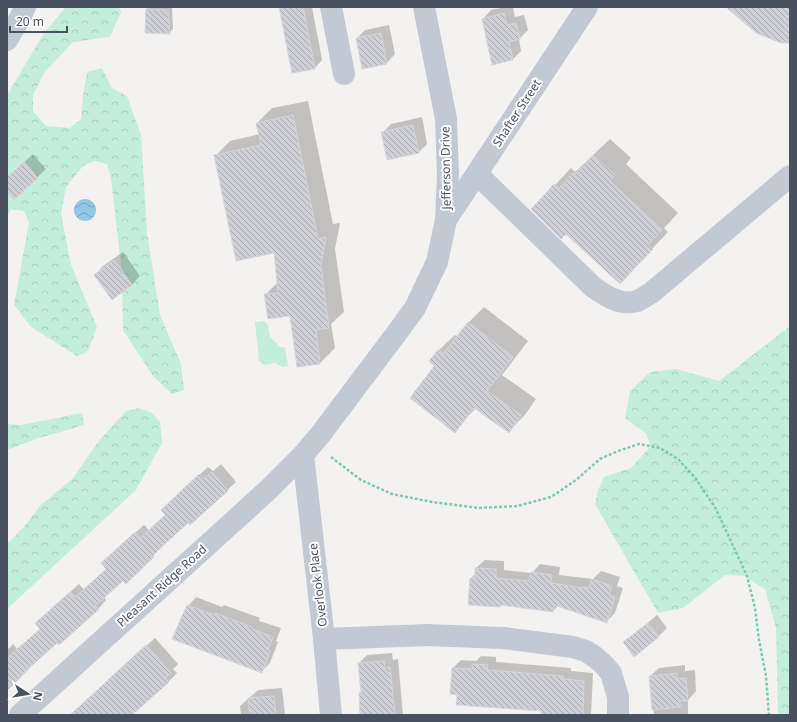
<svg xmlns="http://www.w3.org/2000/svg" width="797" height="722" font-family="'Noto Sans',sans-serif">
<defs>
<pattern id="forest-crowns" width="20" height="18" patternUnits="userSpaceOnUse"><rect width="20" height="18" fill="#c3eedb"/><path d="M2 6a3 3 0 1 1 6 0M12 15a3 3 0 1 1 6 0" fill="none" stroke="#a9cebe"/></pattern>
<pattern id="water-waves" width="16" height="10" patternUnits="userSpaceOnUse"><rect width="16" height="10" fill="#92c7e8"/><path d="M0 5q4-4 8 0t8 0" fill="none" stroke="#79a4bf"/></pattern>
<pattern id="building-back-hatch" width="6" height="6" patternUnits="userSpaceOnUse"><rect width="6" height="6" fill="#ced0d5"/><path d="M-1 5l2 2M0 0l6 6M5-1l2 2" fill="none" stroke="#a9abb0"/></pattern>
</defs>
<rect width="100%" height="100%" fill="#f3f2f1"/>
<g fill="url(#forest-crowns)">
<path d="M 66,7 L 119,7 L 121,12 L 110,37 L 73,42 L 44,73 L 33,95 L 33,111 L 46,126 L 70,128 L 81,119 L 83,96 L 87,72 L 102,68 L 112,88 L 127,96 L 141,135 L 147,233 L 160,315 L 181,364 L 184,390 L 172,394 L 153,376 L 123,330 L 122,274 L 111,178 L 107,164 L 94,161 L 83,166 L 66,187 L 61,213 L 71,265 L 97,327 L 88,351 L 77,356 L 31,327 L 14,305 L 29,223 L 24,211 L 11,209 L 7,217 L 7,95 L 44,33 Z"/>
<path d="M 790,326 L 790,715 L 778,715 L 776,628 L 765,589 L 744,576 L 725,575 L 683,608 L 658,613 L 595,504 L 598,490 L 604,477 L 631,468 L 650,447 L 647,434 L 625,418 L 630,391 L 650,372 L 676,369 L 719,381 Z"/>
<path d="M 139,408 L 152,413 L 160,422 L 162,443 L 136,490 L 7,609 L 7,544 L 23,528 L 41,505 L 73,478 L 98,442 L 126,411 Z"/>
<path d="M 82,413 L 84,425 L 36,439 L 7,450 L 7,424 L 21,425 Z"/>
</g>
<path fill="#c3eedb" d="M 264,321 L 268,325 L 270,337 L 280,347 L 285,347 L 288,366 L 282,367 L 275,363 L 264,365 L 259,361 L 255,322 Z"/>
<circle fill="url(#water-waves)" cx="85" cy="210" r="11"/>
<g fill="#0003">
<path d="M 149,7 L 172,7 L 173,29 L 169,33 L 147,9 Z"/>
<path d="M 280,7 L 312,7 L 322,60 L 315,68 L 293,72 Z"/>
<path d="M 506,7 L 513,7 L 515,17 L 524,15 L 528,30 L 519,39 L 521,51 L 513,59 L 483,19 L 491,10 Z"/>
<path d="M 389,25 L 395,54 L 387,63 L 363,68 L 357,38 L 365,30 Z"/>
<path d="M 308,101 L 333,224 L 340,223 L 335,249 L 344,312 L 331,324 L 335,348 L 320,363 L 291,315 L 265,295 L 278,282 L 275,251 L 215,156 L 230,141 L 260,134 L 257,123 L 272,108 Z"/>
<path d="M 422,117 L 427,144 L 419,152 L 382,133 L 391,124 Z"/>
<path d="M 610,139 L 631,158 L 626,164 L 678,213 L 664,228 L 668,232 L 620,283 L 555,185 L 571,168 L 575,172 Z"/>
<path d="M 33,154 L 46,169 L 14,199 L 7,190 L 7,178 Z"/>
<path d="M 123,252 L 140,276 L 132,284 L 112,298 L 95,275 L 103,266 Z"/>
<path d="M 484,307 L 528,341 L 502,375 L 536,399 L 524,416 L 508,432 L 476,408 L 455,431 L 436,365 L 430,361 L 439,350 L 455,335 L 458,337 L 469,322 Z"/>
<path d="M 221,464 L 236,482 L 191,524 L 188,521 L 161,546 L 162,547 L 126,583 L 123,580 L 104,597 L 106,600 L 98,609 L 57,641 L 29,666 L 30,668 L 7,691 L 7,650 L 13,644 L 17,649 L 42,628 L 45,615 L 67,595 L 79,584 L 84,590 L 107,569 L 110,555 L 144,525 L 149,530 L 166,515 L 170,502 L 208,467 L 213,471 Z"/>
<path d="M 485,560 L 504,561 L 504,570 L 532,573 L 540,564 L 560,567 L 559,575 L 593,579 L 601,571 L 620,577 L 617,586 L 623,588 L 615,613 L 606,622 L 558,606 L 553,611 L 471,578 L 476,573 L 476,568 Z"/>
<path d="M 196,597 L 222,607 L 224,605 L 260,618 L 259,621 L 281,628 L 276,641 L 278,642 L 270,663 L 262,671 L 188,606 Z"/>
<path d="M 657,615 L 667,628 L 658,637 L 624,643 Z"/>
<path d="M 155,638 L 178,664 L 173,669 L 177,673 L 168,682 L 131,715 L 70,715 Z"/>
<path d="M 392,653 L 393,660 L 398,659 L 403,715 L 362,715 L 360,693 L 362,691 L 359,663 L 367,655 Z"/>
<path d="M 481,656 L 496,657 L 496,662 L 571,668 L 571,671 L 593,673 L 591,715 L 549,715 L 543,710 L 458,694 L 453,668 L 461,660 L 476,661 Z"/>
<path d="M 685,665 L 685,671 L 695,670 L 696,691 L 688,700 L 688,715 L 654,715 L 650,676 L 659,668 Z"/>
<path d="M 282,688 L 285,715 L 241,715 L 240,706 L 258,690 Z"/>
</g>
<g fill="url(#building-back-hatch)" stroke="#d6d6dc">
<path d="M 279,7 L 303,7 L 315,69 L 292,73 Z"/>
<path d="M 726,7 L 790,7 L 790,43 L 781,43 L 756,33 Z"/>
<path d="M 146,9 L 168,10 L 170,34 L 145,33 Z"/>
<path d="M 504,13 L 507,25 L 516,23 L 520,39 L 509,42 L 513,60 L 492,65 L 482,19 Z"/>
<path d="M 381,33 L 387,64 L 362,69 L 356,38 Z"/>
<path d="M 293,115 L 318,239 L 326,237 L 321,265 L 329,328 L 316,330 L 320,364 L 297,367 L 290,316 L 268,319 L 264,294 L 278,293 L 274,253 L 236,261 L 214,155 L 261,145 L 256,123 Z"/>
<path d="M 413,125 L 419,153 L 387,160 L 381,132 Z"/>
<path d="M 593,155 L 615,175 L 610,181 L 662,230 L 648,245 L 653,249 L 620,284 L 566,234 L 561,239 L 531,209 L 554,184 L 559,188 L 573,173 L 575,174 Z"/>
<path d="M 24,162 L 38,178 L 14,200 L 7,192 L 7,177 Z"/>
<path d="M 114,260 L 132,285 L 112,300 L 94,275 Z"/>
<path d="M 468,322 L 513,357 L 487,391 L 521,415 L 509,433 L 474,408 L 455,433 L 410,398 L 434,366 L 429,361 L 438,350 L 443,354 Z"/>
<path d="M 212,472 L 228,491 L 190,525 L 188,523 L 153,555 L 154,557 L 126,584 L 123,581 L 95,606 L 99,609 L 59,645 L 57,643 L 7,688 L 7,658 L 40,629 L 35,623 L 70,592 L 75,597 L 106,569 L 101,563 L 135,532 L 140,538 L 164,516 L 165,515 L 161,510 L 199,474 L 204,479 Z"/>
<path d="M 475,568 L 496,569 L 496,578 L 529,581 L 531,572 L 552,575 L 551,583 L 583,588 L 583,587 L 589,588 L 592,579 L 612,586 L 609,595 L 615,597 L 607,623 L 554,605 L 553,612 L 501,605 L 500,607 L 468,605 L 470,578 L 475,578 Z"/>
<path d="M 187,605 L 214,615 L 215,613 L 252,627 L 252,629 L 273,637 L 268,650 L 270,651 L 262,673 L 172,639 Z"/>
<path d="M 648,623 L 659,637 L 634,657 L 623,642 Z"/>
<path d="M 146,645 L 171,673 L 165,678 L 169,682 L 132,715 L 70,715 Z"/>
<path d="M 384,661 L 385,668 L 390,667 L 395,715 L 360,715 L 359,693 L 361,692 L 358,663 Z"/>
<path d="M 472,664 L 488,665 L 487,670 L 563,676 L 563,679 L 584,681 L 583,715 L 541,715 L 541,711 L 456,705 L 457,695 L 450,694 L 452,668 L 472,669 Z"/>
<path d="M 677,673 L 677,679 L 686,678 L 688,701 L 680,701 L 680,707 L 652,710 L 649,676 Z"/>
<path d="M 274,696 L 276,715 L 250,715 L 248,698 Z"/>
</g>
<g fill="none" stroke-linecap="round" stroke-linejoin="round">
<path stroke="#7ccab2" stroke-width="2.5" stroke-dasharray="3 2" stroke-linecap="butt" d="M 331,457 L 361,480 L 392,494 L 432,502 L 479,508 L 517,506 L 551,497 L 576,480 L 600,459 L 618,451 L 639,444 L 660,448 L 678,459 L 696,479 L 716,509 L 747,576 L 755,608 L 759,640 L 766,676 L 769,715"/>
<g stroke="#c3c9d2" stroke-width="22">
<path d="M 331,7 L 344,74"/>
<path d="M 7,40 L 20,18 L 25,7"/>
<path d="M 477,174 L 593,287 C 606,296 620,306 637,301 C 642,299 647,295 651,293 L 790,176"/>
<path d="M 446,220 L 587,7"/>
<path d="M 303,455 L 324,639 L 331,715"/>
<path d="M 324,639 L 427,635 L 503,638 L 573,647 L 586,651 L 595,657 L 603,664 L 611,673 L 618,697 L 618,715"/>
<path d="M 20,715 L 268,490 L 303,455 L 320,435 L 399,330 L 415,308 L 437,262 L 446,220 L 448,174 L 446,119 L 424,7"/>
</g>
</g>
<g text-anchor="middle" stroke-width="4" stroke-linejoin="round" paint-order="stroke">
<g font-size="12" fill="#4a515e" stroke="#fff">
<text transform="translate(517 113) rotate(-57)" y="4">Shafter Street</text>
<text transform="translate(446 168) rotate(-91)" y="4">Jefferson Drive</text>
<text transform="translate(318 585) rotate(-97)" y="4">Overlook Place</text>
<text transform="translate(162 586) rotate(-42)" y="4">Pleasant Ridge Road</text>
</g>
</g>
<rect width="797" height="722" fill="none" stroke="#4a515e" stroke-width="16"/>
<g transform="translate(28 694) rotate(102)" stroke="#ffffff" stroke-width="3" paint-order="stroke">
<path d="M0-3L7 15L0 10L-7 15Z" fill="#4a515e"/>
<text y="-6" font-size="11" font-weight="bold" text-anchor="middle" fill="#4a515e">N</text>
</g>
<path d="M10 26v6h57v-6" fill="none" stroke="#4a515e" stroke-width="2"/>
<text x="16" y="26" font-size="12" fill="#4a515e" stroke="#ffffff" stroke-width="3" paint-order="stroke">20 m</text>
</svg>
